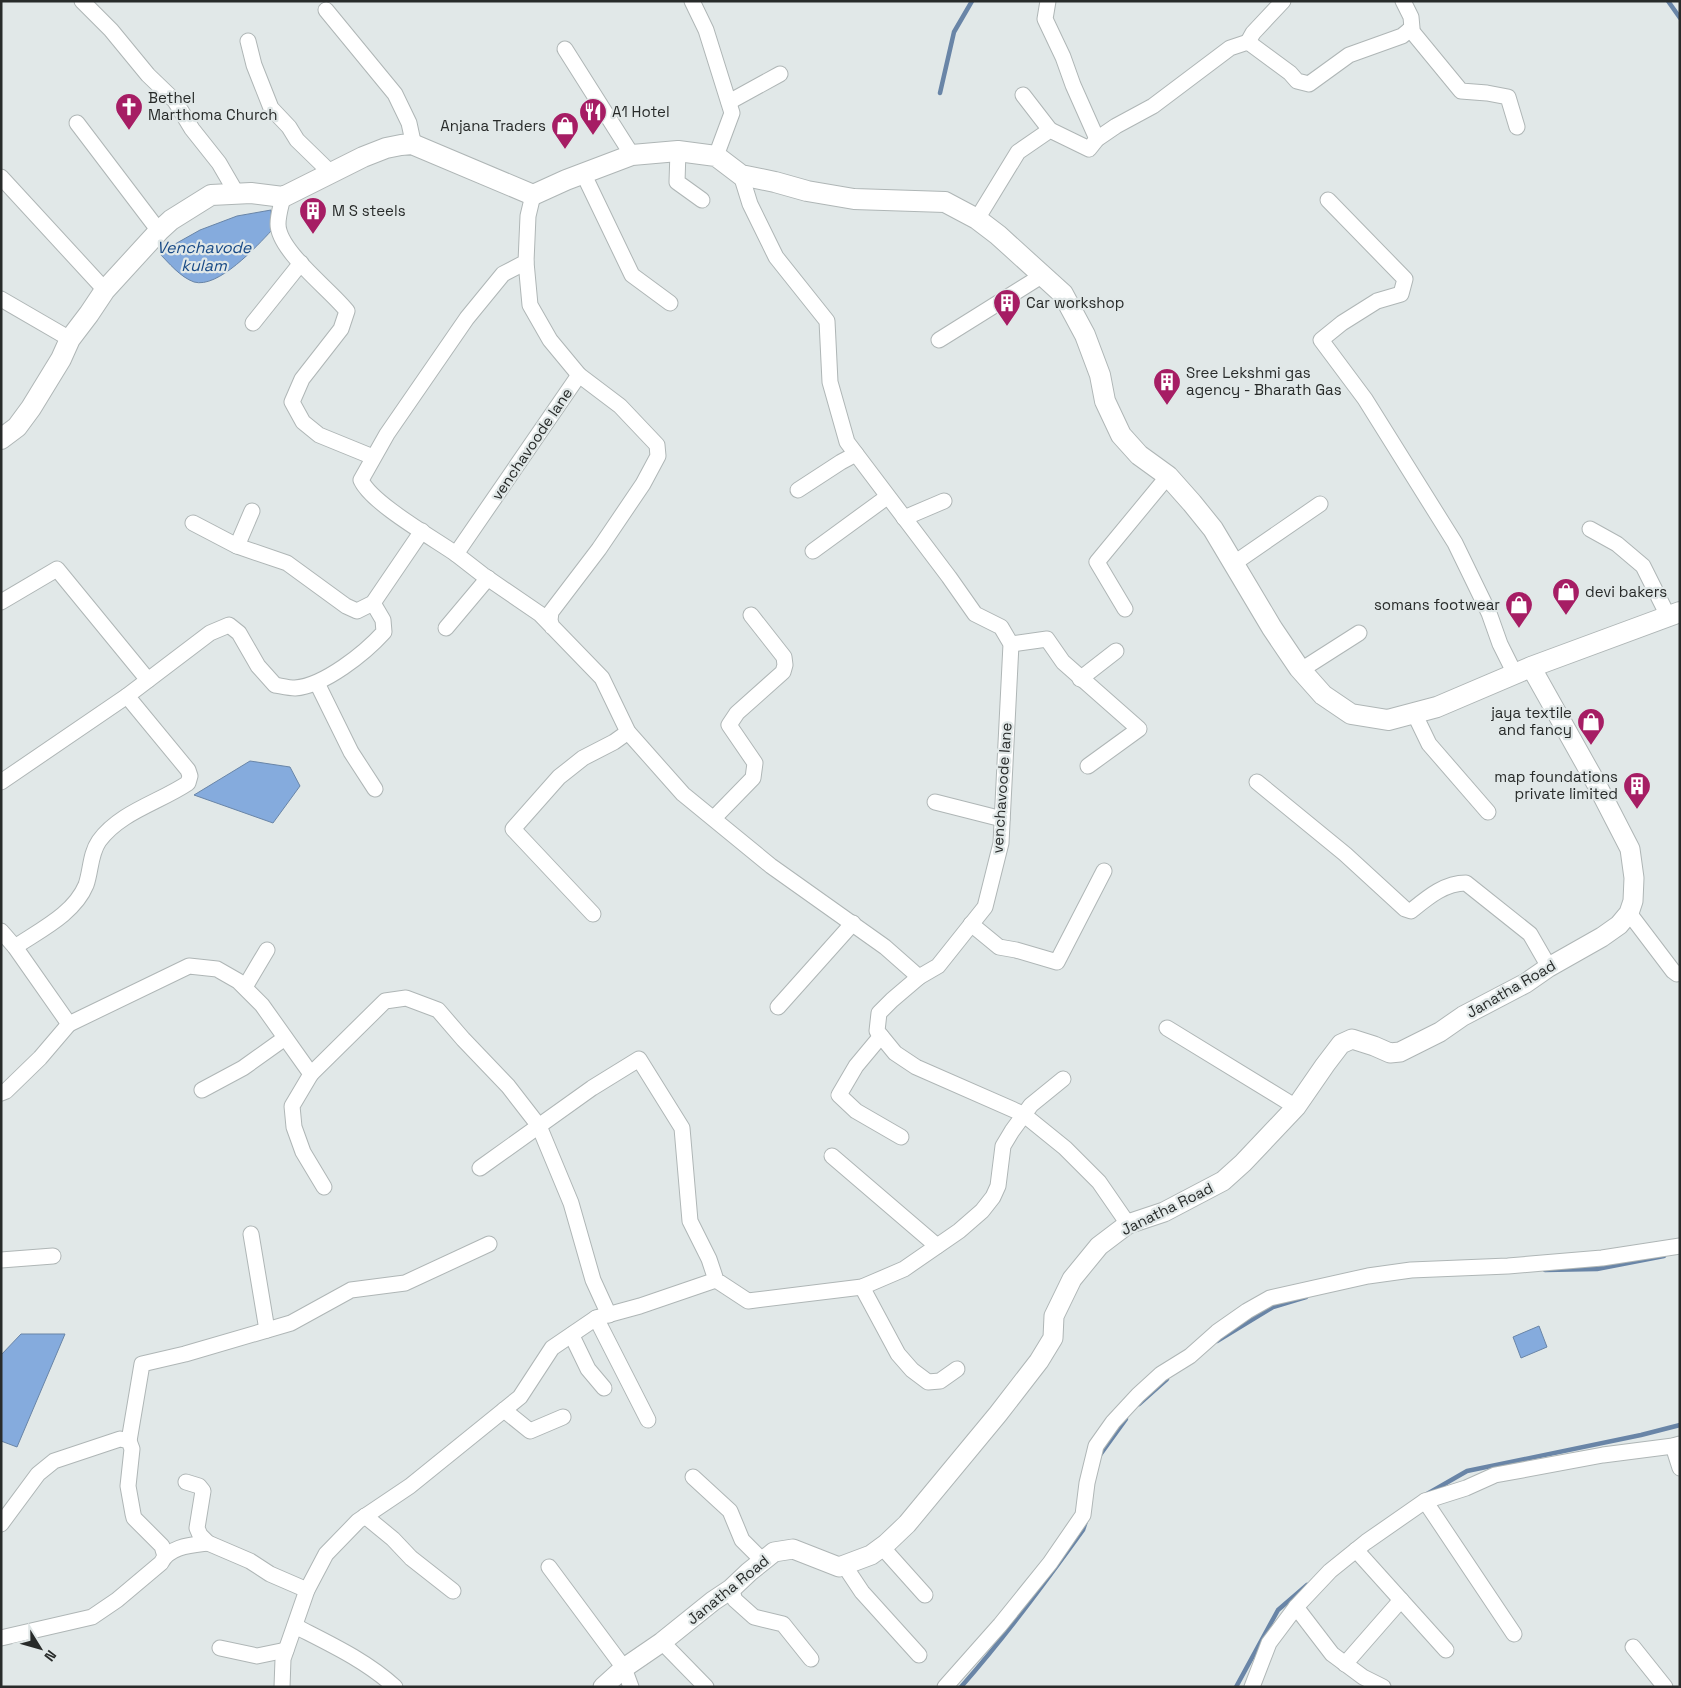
<svg xmlns="http://www.w3.org/2000/svg" width="1681" height="1688" font-family="'Space Grotesk',sans-serif">
<rect width="100%" height="100%" fill="#e1e8e8"/>
<g fill="#85abdd" stroke="#6985a7">
<path d="M 271,210 L 272,230 C 257,246 218,289 194,282 C 180,277 169,263 159,253 L 200,230 L 237,216 Z"/>
<path d="M 250,761 L 290,767 L 300,786 L 273,823 L 194,795 Z"/>
<path d="M 1539,1326 L 1547,1347 L 1521,1358 L 1513,1337 Z"/>
<path d="M 21,1334 L 65,1334 L 17,1447 L 1,1441 L 1,1355 Z"/>
</g>
<g fill="none" stroke-linecap="round" stroke-linejoin="round">
<g stroke="#6985a7" stroke-width="4.5">
<path d="M 1668,1 L 1680,18"/>
<path d="M 940,93 L 954,32 L 972,1"/>
<path d="M 1545,1270 L 1597,1269 L 1664,1256"/>
<path d="M 1217,1341 L 1273,1307 L 1306,1297"/>
<path d="M 1139,1404 L 1167,1379"/>
<path d="M 1100,1455 L 1126,1419"/>
<path d="M 1427,1494 L 1467,1471 L 1641,1435 L 1680,1425"/>
<path d="M 961,1687 C 1005,1637 1044,1584 1083,1530 L 1086,1521"/>
<path d="M 1236,1687 L 1278,1610 L 1307,1585"/>
</g>
<defs>
<g id="minor">
<path d="M 82,1 L 111,30 L 148,75 L 175,101 L 192,129 L 219,163 L 237,194"/>
<path d="M 692,1 L 706,30 L 732,113 L 716,156"/>
<path d="M 1048,1 L 1045,19 L 1063,57 L 1073,85 L 1097,139"/>
<path d="M 326,10 L 395,94 L 409,123 L 414,146"/>
<path d="M 1410,29 L 1461,91 L 1487,93 L 1508,97 L 1517,127"/>
<path d="M 248,41 L 254,65 L 271,108 L 289,127 L 297,140 L 331,173"/>
<path d="M 1248,42 L 1253,33 L 1283,1"/>
<path d="M 565,49 L 632,155"/>
<path d="M 1023,95 L 1050,130"/>
<path d="M 729,102 L 780,74"/>
<path d="M 77,123 L 159,231"/>
<path d="M 678,151 L 677,182 L 702,200"/>
<path d="M 583,173 L 632,275 L 670,303"/>
<path d="M 1,177 L 105,290"/>
<path d="M 283,197 C 281,206 278,215 278,224 C 278,251 331,290 347,311 L 341,329 L 302,379 L 292,402 L 303,422 L 319,435 L 373,457"/>
<path d="M 1328,200 L 1405,279 L 1401,294 L 1377,301 L 1342,323 L 1321,340 L 1365,399 L 1455,543 L 1489,613 L 1500,644 L 1515,674"/>
<path d="M 977,219 L 1018,152 L 1050,130 L 1089,149 L 1097,139 L 1116,126 L 1153,106 L 1230,48 L 1248,42 L 1290,73 L 1297,81 L 1309,84 L 1349,55 L 1402,36 L 1412,28 L 1411,17 L 1403,1"/>
<path d="M 526,262 L 530,305 L 550,340 L 579,375"/>
<path d="M 1,299 L 70,339"/>
<path d="M 253,323 L 301,263"/>
<path d="M 939,340 L 1043,275"/>
<path d="M 798,490 L 841,462 L 856,454"/>
<path d="M 904,518 L 944,501"/>
<path d="M 193,523 L 237,546 L 287,563 L 346,606 L 357,611 L 373,603 L 422,531"/>
<path d="M 1590,529 L 1617,544 L 1643,566 L 1668,616"/>
<path d="M 237,546 L 252,511"/>
<path d="M 813,551 L 887,497"/>
<path d="M 456,554 C 433,538 371,503 361,480 L 387,434 L 467,318 L 503,274 L 526,262 L 528,216 L 533,195"/>
<path d="M 1233,564 L 1320,504"/>
<path d="M 1,602 L 57,569 L 148,680"/>
<path d="M 1125,609 L 1097,562 L 1168,476"/>
<path d="M 552,627 L 550,620 L 551,612 L 599,549 L 643,484 L 658,456 L 657,445 L 620,406 L 579,375 L 456,554 L 483,575 L 540,614 L 602,678 L 628,732 L 683,794 L 771,866 L 885,947 L 919,977 L 938,966 L 985,907 L 1001,843 L 1011,644 L 1001,627 L 975,614 L 949,577 L 847,442 L 830,382 L 827,321 L 776,257 L 750,204 L 741,175"/>
<path d="M 446,628 L 488,578"/>
<path d="M 1011,644 L 1047,639 L 1063,662 L 1139,729 L 1088,766"/>
<path d="M 1301,670 L 1359,633"/>
<path d="M 1080,679 L 1116,651"/>
<path d="M 317,683 L 351,752 L 375,789"/>
<path d="M 1414,713 L 1429,744 L 1488,812"/>
<path d="M 1,782 L 127,696 L 210,633 L 229,625 L 239,633 L 258,666 L 275,685 C 281,686 289,688 295,688 C 324,686 365,653 384,632 L 383,620 L 373,603"/>
<path d="M 1257,782 L 1345,854 L 1405,909 L 1411,911 C 1427,898 1444,883 1466,883 L 1530,934 L 1549,967"/>
<path d="M 935,802 L 1002,819"/>
<path d="M 714,818 L 753,778 L 755,763 L 729,725 L 737,713 L 783,672 L 785,665 L 784,657 L 751,615"/>
<path d="M 1629,913 L 1673,971 L 1677,974 L 1680,973"/>
<path d="M 593,914 L 513,829 L 559,777 L 583,758 L 614,742 L 628,732"/>
<path d="M 971,924 L 999,947 L 1016,950 L 1057,962 L 1104,871"/>
<path d="M 1,931 L 15,947 L 69,1024 L 189,966 L 217,969 L 238,981 L 262,1005 L 311,1074 L 385,1001 L 406,998 L 438,1010 L 463,1039 L 508,1086 L 539,1126 L 571,1203 L 593,1280 L 609,1315"/>
<path d="M 15,947 C 40,930 74,914 86,885 C 91,871 90,854 99,841 C 120,812 160,802 188,783 L 190,776 L 188,770 L 127,696"/>
<path d="M 919,977 L 892,1000 L 879,1013 L 877,1031 L 895,1053 L 916,1067 L 1023,1114 L 1065,1148 L 1099,1182 L 1128,1224"/>
<path d="M 245,987 L 267,950"/>
<path d="M 778,1007 L 853,923"/>
<path d="M 1167,1028 L 1296,1107"/>
<path d="M 881,1036 L 856,1066 L 839,1095 L 856,1111 L 901,1137"/>
<path d="M 311,1074 L 292,1106 L 294,1127 L 303,1152 L 324,1187"/>
<path d="M 202,1090 L 243,1068 L 285,1038"/>
<path d="M 1,1093 L 6,1091 L 40,1058 L 69,1024"/>
<path d="M 832,1156 L 937,1246"/>
<path d="M 480,1168 L 592,1088 L 639,1059 L 682,1128 L 690,1221 L 709,1259 L 716,1280 L 748,1301 L 862,1287 L 904,1269 L 959,1231 L 982,1211 L 993,1197 L 998,1186 L 1003,1146 L 1012,1131 L 1031,1105 L 1063,1079"/>
<path d="M 251,1234 L 267,1330"/>
<path d="M 1,1260 L 53,1256"/>
<path d="M 862,1287 L 898,1354 L 912,1370 L 928,1382 L 940,1381 L 957,1369"/>
<path d="M 596,1318 L 648,1420"/>
<path d="M 573,1334 L 573,1338 L 588,1369 L 604,1388"/>
<path d="M 504,1410 L 530,1431 L 563,1417"/>
<path d="M 129,1441 L 142,1364 L 185,1354 L 291,1323 L 351,1290 L 405,1283 L 489,1244"/>
<path d="M 1673,1446 L 1680,1468"/>
<path d="M 693,1477 L 730,1511 L 742,1540 L 763,1561"/>
<path d="M 186,1482 L 199,1486 L 203,1491 L 197,1528 L 200,1535 L 208,1543 L 250,1561 L 270,1574 L 307,1590"/>
<path d="M 1425,1501 L 1514,1634"/>
<path d="M 365,1516 L 393,1539 L 411,1558 L 453,1591"/>
<path d="M 1,1524 L 38,1474 L 54,1461 L 120,1439 L 129,1441 L 132,1449 L 128,1486 L 133,1514 L 134,1518 L 162,1546 L 165,1556"/>
<path d="M 882,1547 L 925,1595"/>
<path d="M 1356,1550 L 1446,1650"/>
<path d="M 844,1565 L 862,1592 L 919,1655"/>
<path d="M 549,1567 L 624,1668 L 631,1687"/>
<path d="M 731,1589 L 735,1600 L 754,1617 L 783,1624 L 811,1659"/>
<path d="M 1296,1607 L 1332,1654 L 1363,1677 L 1383,1687"/>
<path d="M 295,1626 C 330,1644 365,1660 395,1687"/>
<path d="M 1,1638 L 92,1617 L 117,1600 L 161,1563 C 169,1546 192,1545 208,1543"/>
<path d="M 662,1642 L 706,1687"/>
<path d="M 1633,1647 L 1665,1687"/>
<path d="M 220,1648 L 257,1656 L 286,1650"/>
<path d="M 1345,1664 L 1401,1600"/>
<path d="M 282,1687 L 283,1659 L 307,1590 L 326,1554 L 358,1521 L 410,1486 L 520,1397 L 552,1348 L 596,1318 L 640,1306 L 716,1280"/>
<path d="M 945,1687 L 1000,1625 L 1050,1563 L 1083,1515 L 1087,1483 L 1096,1446 L 1113,1422 L 1138,1395 L 1161,1374 L 1190,1356 L 1217,1332 L 1247,1311 L 1270,1298 L 1368,1276 L 1411,1270 L 1508,1266 L 1602,1258 L 1680,1246"/>
<path d="M 1252,1687 L 1269,1643 L 1296,1607 L 1330,1571 L 1366,1542 L 1425,1501 L 1466,1488 L 1495,1475 L 1603,1455 L 1673,1446 L 1680,1444"/>
</g>
<path id="tertiary" d="M 603,1687 L 624,1668 L 662,1642 L 713,1601 L 731,1589 L 749,1572 L 774,1552 L 793,1549 L 839,1567 L 871,1555 L 886,1544 L 907,1524 L 998,1414 L 1039,1361 L 1053,1338 L 1054,1316 L 1072,1279 L 1099,1246 L 1128,1224 L 1164,1212 L 1223,1181 L 1243,1163 L 1296,1107 L 1325,1065 L 1341,1044 L 1352,1039 L 1374,1046 L 1390,1053 L 1400,1052 L 1440,1032 L 1463,1016 L 1526,983 L 1549,967 L 1602,937 L 1619,925 L 1629,913 L 1633,901 L 1634,878 L 1630,849 L 1596,783 L 1531,667"/>
<path id="secondary" d="M 1,439 L 17,427 L 31,408 L 61,359 L 70,339 L 89,314 L 105,290 L 159,231 L 171,220 L 211,195 L 251,193 L 283,197 L 363,157 L 386,148 L 401,145 L 412,144 L 533,195 L 566,180 L 632,155 L 678,151 L 716,156 L 741,175 L 775,182 L 807,191 L 854,199 L 945,202 L 977,219 L 998,235 L 1063,294 L 1085,335 L 1100,375 L 1105,401 L 1121,435 L 1139,455 L 1168,476 L 1192,503 L 1213,529 L 1272,628 L 1299,668 L 1323,695 L 1351,714 L 1388,720 L 1437,707 L 1531,667 L 1680,612"/>
</defs>
<use href="#minor" stroke="#afb6b6" stroke-width="17"/>
<use href="#tertiary" stroke="#afb6b6" stroke-width="21"/>
<use href="#secondary" stroke="#afb6b6" stroke-width="22"/>
<use href="#minor" stroke="#fff" stroke-width="15"/>
<use href="#tertiary" stroke="#fff" stroke-width="19"/>
<use href="#secondary" stroke="#fff" stroke-width="20"/>
</g>
<defs>
<symbol id="church-pin" viewBox="-11 -11 22 30"><path d="M0 17L-7.5 6A9.5 9.5 0 1 1 7.5 6Z" fill="#a61d64" stroke="#e1e8e8"/><path d="M-1.2-6h2.4v3.5h3.3v2.4h-3.3V6h-2.4V-.1h-3.3v-2.4h3.3Z" fill="#fff"/></symbol>
<symbol id="restaurant-pin" viewBox="-11 -11 22 30"><path d="M0 17L-7.5 6A9.5 9.5 0 1 1 7.5 6Z" fill="#a61d64" stroke="#e1e8e8"/><path d="M-5-6h1v4h1v-4h1v4h1v-4h1v5L-1.5 .5V6h-2V.5L-5-1ZM5-6V6H3V1.5H1.5Q1.5-4 5-6Z" fill="#fff"/></symbol>
<symbol id="shop-pin" viewBox="-11 -11 22 30"><path d="M0 17L-7.5 6A9.5 9.5 0 1 1 7.5 6Z" fill="#a61d64" stroke="#e1e8e8"/><path d="M-5-2.5h2.3a2.7 3.5 0 0 1 5.4 0H5L5.5 6h-11ZM-1.5-2.5h3a1.5 2.3 0 0 0-3 0Z" fill="#fff"/></symbol>
<symbol id="building-pin" viewBox="-11 -11 22 30"><path d="M0 17L-7.5 6A9.5 9.5 0 1 1 7.5 6Z" fill="#a61d64" stroke="#e1e8e8"/><path d="M-4-6H4V6H1V3H-1V6H-4ZM-2.5-4.3h1.7v1.8h-1.7ZM.8-4.3h1.7v1.8H.8ZM-2.5-1h1.7V.8h-1.7ZM.8-1h1.7V.8H.8Z" fill="#fff"/></symbol>
</defs>
<g fill-rule="evenodd">
<use href="#church-pin" x="113" y="91" width="32" height="43"/>
<use href="#restaurant-pin" x="577" y="96" width="32" height="43"/>
<use href="#shop-pin" x="549" y="110" width="32" height="43"/>
<use href="#building-pin" x="297" y="195" width="32" height="43"/>
<use href="#building-pin" x="991" y="287" width="32" height="43"/>
<use href="#building-pin" x="1151" y="366" width="32" height="43"/>
<use href="#shop-pin" x="1550" y="576" width="32" height="43"/>
<use href="#shop-pin" x="1503" y="589" width="32" height="43"/>
<use href="#shop-pin" x="1575" y="706" width="32" height="43"/>
<use href="#building-pin" x="1621" y="770" width="32" height="43"/>
</g>
<g text-anchor="middle" stroke-width="4.5" stroke-linejoin="round" paint-order="stroke">
<g font-size="15" fill="#282b2a" stroke="#e1e8e8" text-anchor="start">
<text x="148" y="103">Bethel<tspan x="148" dy="17">Marthoma Church</tspan></text>
<text x="612" y="117">A1 Hotel</text>
<text x="546" y="131" text-anchor="end">Anjana Traders</text>
<text x="332" y="216">M S steels</text>
<text x="1026" y="308">Car workshop</text>
<text x="1186" y="378">Sree Lekshmi gas<tspan x="1186" dy="17">agency - Bharath Gas</tspan></text>
<text x="1585" y="597">devi bakers</text>
<text x="1500" y="610" text-anchor="end">somans footwear</text>
<text x="1572" y="718" text-anchor="end">jaya textile<tspan x="1572" dy="17">and fancy</tspan></text>
<text x="1618" y="782" text-anchor="end">map foundations<tspan x="1618" dy="17">private limited</tspan></text>
</g>
<g font-size="15" fill="#282b2a" stroke="#e1e8e8">
<text transform="translate(532 444) rotate(-56)" y="5">venchavoode lane</text>
<text transform="translate(1002 788) rotate(-86)" y="5">venchavoode lane</text>
<text transform="translate(1511 989) rotate(-30)" y="5">Janatha Road</text>
<text transform="translate(1167 1209) rotate(-26)" y="5">Janatha Road</text>
<text transform="translate(728 1590) rotate(-39)" y="5">Janatha Road</text>
</g>
<g font-size="16" font-style="italic" fill="#174986" stroke="#e1e8e8">
<text x="204" y="253">Venchavode<tspan x="204" dy="18">kulam</tspan></text>
</g>
</g>
<rect width="1681" height="1688" fill="none" stroke="#282b2a" stroke-width="5"/>
<g transform="translate(40 1648) rotate(127)" stroke="#e1e8e8" stroke-width="4" paint-order="stroke">
<path d="M0-4L9 19L0 12L-9 19Z" fill="#282b2a"/>
<text y="-8" font-size="14" font-weight="bold" text-anchor="middle" fill="#282b2a">N</text>
</g>
</svg>
